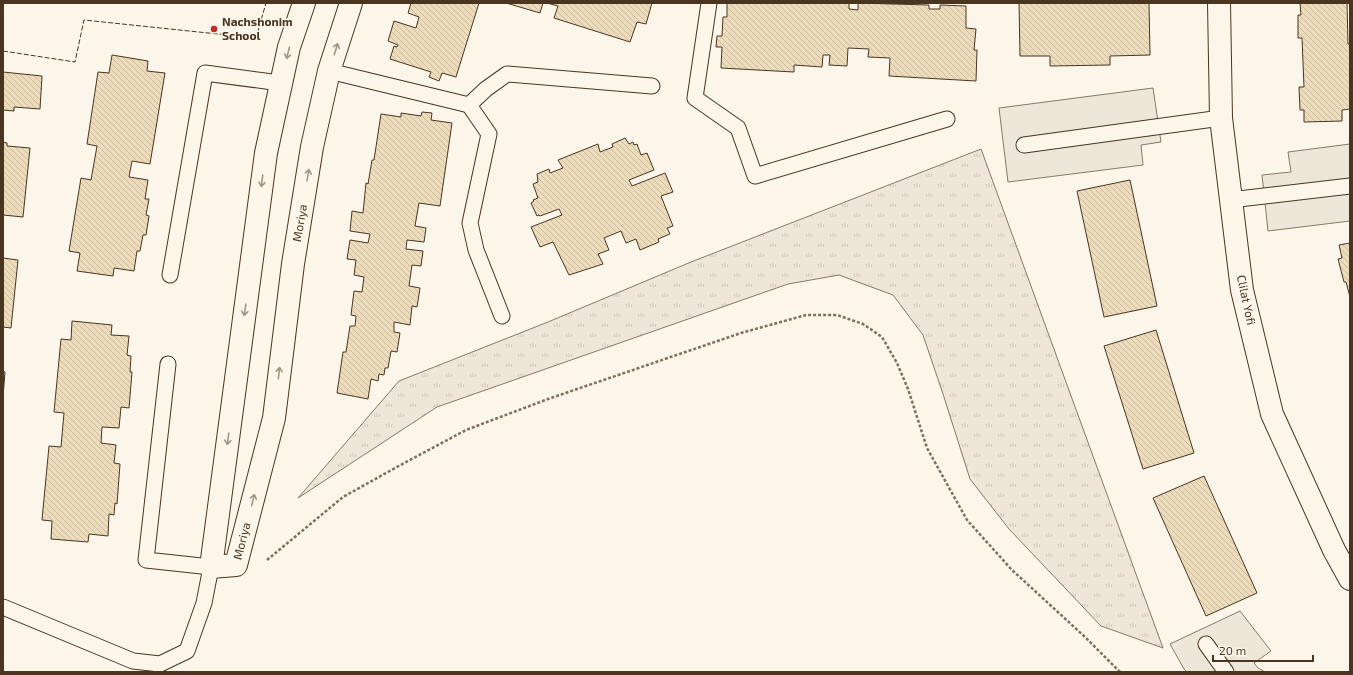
<svg xmlns="http://www.w3.org/2000/svg" width="1353" height="675" font-family="'Exo 2',sans-serif">
<defs>
<pattern id="grass-tufts" width="24" height="20" patternUnits="userSpaceOnUse"><rect width="24" height="20" fill="#ede6d9"/><path d="M3 7l-1-3M5 7V3M7 7l1-3M15 17l-1-3M17 17v-4M19 17l1-3" fill="none" stroke="#cdc6ba"/></pattern>
<pattern id="building-back-hatch" width="6" height="6" patternUnits="userSpaceOnUse"><rect width="6" height="6" fill="#ecdcbc"/><path d="M-1 5l2 2M0 0l6 6M5-1l2 2" fill="none" stroke="#ccbda1"/></pattern>
</defs>
<rect width="100%" height="100%" fill="#fbf6e9"/>
<path fill="url(#grass-tufts)" stroke="#887966" d="M 981,149 L 1163,648 L 1101,626 L 1009,529 L 970,479 L 943,394 L 923,335 L 893,295 L 839,275 L 788,284 L 437,407 L 298,498 L 399,381 L 548,322 L 691,262 Z"/>
<g fill="#ede7d9" stroke="#887966">
<path d="M 1153,88 L 1161,142 L 1141,145 L 1143,165 L 1008,182 L 999,108 Z"/>
<path d="M 1350,144 L 1350,221 L 1268,231 L 1262,175 L 1291,172 L 1288,152 Z"/>
<path d="M 1240,611 L 1271,651 L 1254,663 L 1258,668 L 1265,672 L 1187,672 L 1184,669 L 1170,644 Z"/>
</g>
<g fill="url(#building-back-hatch)" stroke="#4a3520">
<path d="M 411,3 L 479,3 L 456,77 L 442,73 L 439,81 L 429,77 L 431,72 L 390,59 L 394,46 L 397,47 L 398,45 L 388,41 L 394,21 L 416,28 L 419,17 L 408,13 Z"/>
<path d="M 506,3 L 543,3 L 540,13 Z"/>
<path d="M 547,3 L 652,3 L 646,24 L 637,22 L 630,42 L 554,18 L 558,6 Z"/>
<path d="M 727,3 L 849,3 L 849,9 L 858,10 L 858,3 L 929,5 L 929,9 L 940,9 L 940,5 L 966,6 L 966,28 L 976,29 L 974,50 L 977,50 L 976,81 L 889,76 L 890,58 L 868,57 L 869,49 L 848,48 L 847,66 L 829,65 L 830,55 L 823,55 L 822,67 L 794,65 L 794,72 L 721,68 L 722,47 L 716,47 L 717,36 L 722,36 L 723,17 L 727,17 Z"/>
<path d="M 1019,3 L 1149,3 L 1150,55 L 1110,56 L 1110,65 L 1050,66 L 1050,56 L 1020,56 Z"/>
<path d="M 1300,3 L 1347,3 L 1348,44 L 1350,44 L 1350,109 L 1342,110 L 1342,121 L 1304,122 L 1304,110 L 1300,110 L 1299,87 L 1304,87 L 1302,38 L 1298,38 L 1298,15 L 1301,15 Z"/>
<path d="M 112,55 L 148,61 L 147,71 L 165,73 L 150,164 L 132,161 L 129,177 L 148,180 L 145,199 L 149,199 L 146,215 L 149,216 L 146,235 L 143,235 L 140,251 L 137,251 L 134,271 L 114,268 L 113,276 L 77,271 L 80,253 L 69,251 L 81,178 L 91,180 L 97,146 L 87,144 L 98,72 L 109,73 Z"/>
<path d="M 3,72 L 42,76 L 40,109 L 14,107 L 14,111 L 3,110 Z"/>
<path d="M 422,112 L 432,113 L 431,120 L 452,123 L 440,206 L 419,203 L 415,226 L 426,228 L 424,242 L 407,240 L 406,249 L 423,251 L 421,266 L 412,265 L 409,286 L 420,288 L 417,307 L 412,306 L 410,325 L 394,322 L 394,332 L 400,333 L 397,352 L 391,351 L 388,368 L 385,368 L 384,375 L 379,374 L 378,381 L 371,379 L 368,399 L 337,393 L 343,352 L 346,352 L 350,326 L 355,326 L 356,316 L 351,315 L 354,291 L 362,292 L 364,277 L 354,275 L 356,260 L 347,259 L 350,240 L 368,243 L 370,234 L 350,231 L 352,211 L 363,213 L 366,183 L 368,184 L 372,160 L 374,160 L 381,114 L 401,117 L 401,113 L 421,116 Z"/>
<path d="M 625,138 L 629,144 L 633,142 L 634,145 L 637,144 L 641,155 L 647,153 L 654,170 L 629,180 L 632,186 L 665,173 L 673,192 L 661,196 L 673,226 L 667,228 L 670,234 L 658,239 L 659,242 L 640,250 L 636,239 L 626,243 L 621,231 L 604,238 L 609,250 L 598,254 L 603,264 L 569,275 L 553,242 L 540,247 L 531,227 L 562,215 L 559,209 L 540,216 L 539,215 L 537,216 L 531,203 L 534,201 L 533,200 L 538,198 L 533,184 L 538,182 L 537,174 L 549,169 L 550,173 L 563,168 L 558,160 L 598,144 L 600,152 L 613,147 L 612,144 Z"/>
<path d="M 3,142 L 7,143 L 7,146 L 30,148 L 23,217 L 3,215 Z"/>
<path d="M 1130,180 L 1157,306 L 1104,317 L 1077,191 Z"/>
<path d="M 1350,243 L 1350,297 L 1346,282 L 1344,282 L 1338,259 L 1342,258 L 1339,245 Z"/>
<path d="M 3,258 L 18,260 L 11,328 L 3,327 Z"/>
<path d="M 72,321 L 112,325 L 111,335 L 129,336 L 127,355 L 131,356 L 130,372 L 132,372 L 129,408 L 121,407 L 119,428 L 102,427 L 101,443 L 116,445 L 114,463 L 120,464 L 117,504 L 115,503 L 114,515 L 109,514 L 108,536 L 89,534 L 88,542 L 51,539 L 52,521 L 42,520 L 49,446 L 61,447 L 64,413 L 54,412 L 61,339 L 71,340 Z"/>
<path d="M 1156,330 L 1194,453 L 1143,469 L 1104,346 Z"/>
<path d="M 3,371 L 5,372 L 3,397 Z"/>
<path d="M 1204,476 L 1257,593 L 1206,616 L 1153,498 Z"/>
</g>
<g fill="none" stroke-linecap="round" stroke-linejoin="round">
<defs>
<g id="service">
<path d="M 709,3 L 695,98 L 738,128 L 755,176 L 947,119"/>
<path d="M 329,71 L 469,105 L 486,89 L 507,74 L 652,86"/>
<path d="M 469,105 L 489,134 L 470,223 L 476,250 L 502,316"/>
<path d="M 1024,145 L 1221,118"/>
<path d="M 1230,200 L 1350,186"/>
<path d="M 170,275 L 205,73 L 280,83"/>
<path d="M 3,607 L 133,661 L 160,664 L 187,651 L 204,603 L 211,567 L 146,560 L 168,364"/>
<path d="M 1206,644 L 1226,672"/>
</g>
<path id="minor" d="M 1219,3 L 1221,118 L 1242,290 L 1272,414 L 1334,550 L 1350,579"/>
<path id="tertiary" d="M 304,3 L 289,47 L 266,153 L 211,567 L 236,565 L 274,418 L 293,264 L 312,147 L 329,71 L 351,3"/>
</defs>
<use href="#service" stroke="#4a3520" stroke-width="17"/>
<use href="#minor" stroke="#4a3520" stroke-width="24"/>
<use href="#tertiary" stroke="#4a3520" stroke-width="24"/>
<path stroke="#7f6f5c" stroke-width="2.5" stroke-dasharray="3 2" stroke-linecap="butt" d="M 267,560 L 343,497 L 395,468 L 466,430 L 548,399 L 741,333 L 806,315 L 837,315 L 863,324 L 882,337 L 897,363 L 908,389 L 927,448 L 967,520 L 1012,570 L 1084,636 L 1120,672"/>
<use href="#service" stroke="#fbf6e9" stroke-width="15"/>
<use href="#minor" stroke="#fbf6e9" stroke-width="22"/>
<use href="#tertiary" stroke="#fbf6e9" stroke-width="22"/>
<path stroke="#4a3520" stroke-width="1" stroke-dasharray="5 2" stroke-linecap="butt" d="M 3,51 L 75,62 L 84,20 L 256,38 L 266,3"/>
</g>
<defs><path id="oneway-shaft" d="M-6 0H5M1.5-3L5.5 0L1.5 3" fill="none" stroke-width="1.6" stroke-linecap="round" stroke-linejoin="round"/></defs>
<g stroke="#a29684">
<use href="#oneway-shaft" transform="translate(336 49) rotate(-73)"/>
<use href="#oneway-shaft" transform="translate(288 53) rotate(104)"/>
<use href="#oneway-shaft" transform="translate(308 175) rotate(-80)"/>
<use href="#oneway-shaft" transform="translate(262 181) rotate(97)"/>
<use href="#oneway-shaft" transform="translate(245 310) rotate(98)"/>
<use href="#oneway-shaft" transform="translate(279 373) rotate(-83)"/>
<use href="#oneway-shaft" transform="translate(228 439) rotate(98)"/>
<use href="#oneway-shaft" transform="translate(253 500) rotate(-76)"/>
</g>
<circle fill="#c62828" stroke="#fbf6e9" stroke-width="1.5" cx="214" cy="29" r="4"/>
<g text-anchor="middle" stroke-width="3" stroke-linejoin="round" paint-order="stroke">
<g font-size="12" font-weight="bold" fill="#4a3520" stroke="#fbf6e9" text-anchor="start">
<text x="222" y="26">Nachshonim<tspan x="222" dy="14">School</tspan></text>
</g>
<g font-size="12" fill="#4a3520" stroke="#fbf6e9">
<text transform="translate(300 223) rotate(-80)" y="4">Moriya</text>
<text transform="translate(1246 300) rotate(78)" y="4">Clilat Yofi</text>
<text transform="translate(242 541) rotate(-76)" y="4">Moriya</text>
</g>
</g>
<rect width="1353" height="675" fill="none" stroke="#4a3520" stroke-width="8"/>
<path d="M1213 655v6h100v-6" fill="none" stroke="#4a3520" stroke-width="2"/>
<text x="1219" y="655" font-size="12" fill="#4a3520" stroke="#fbf6e9" stroke-width="3" paint-order="stroke">20 m</text>
</svg>
